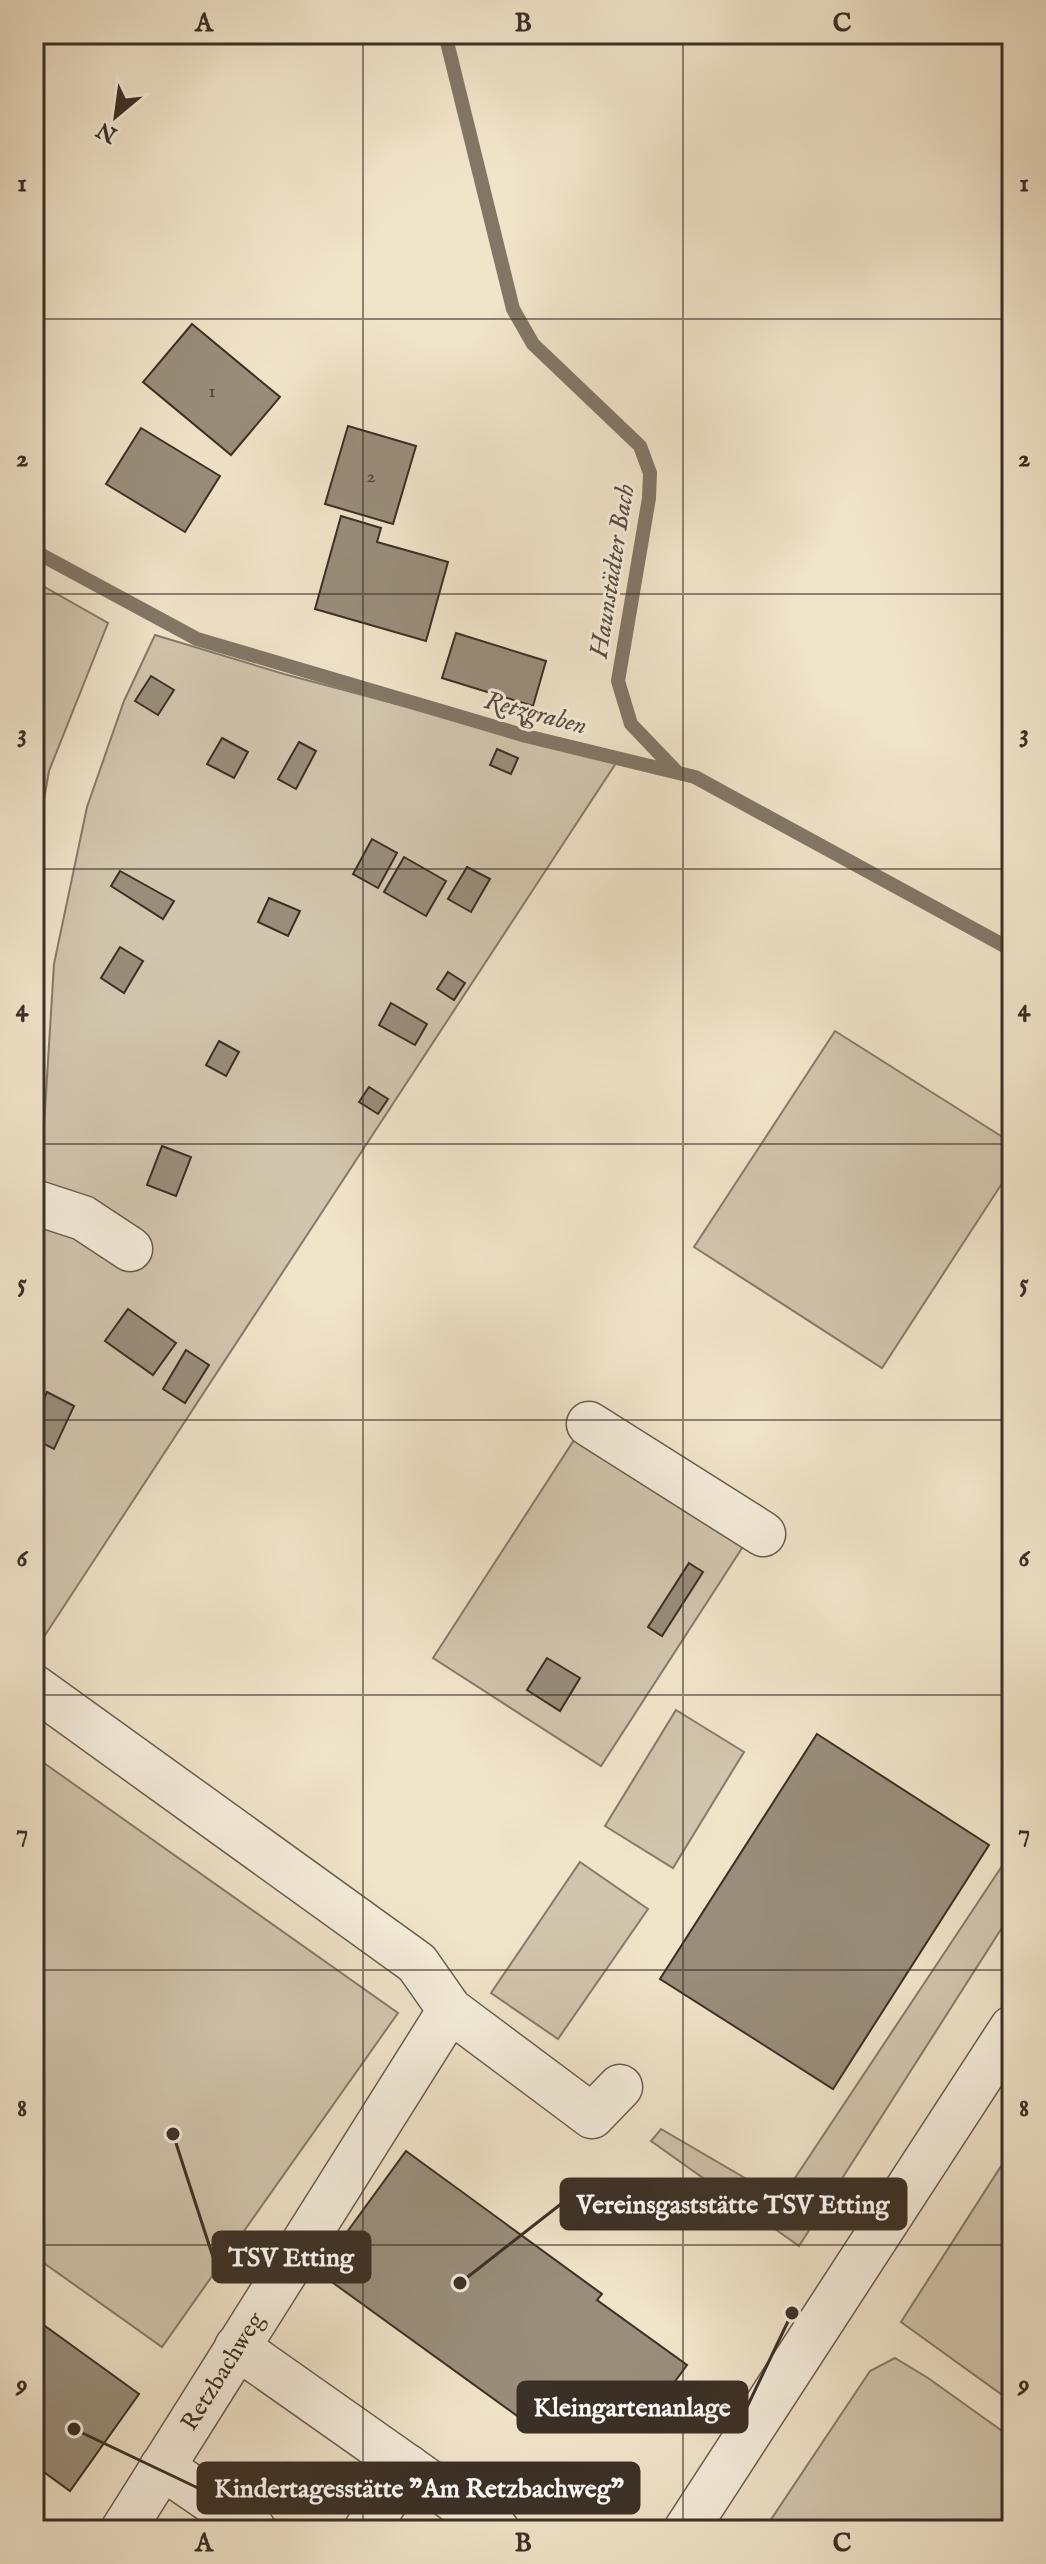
<svg xmlns="http://www.w3.org/2000/svg" width="1046" height="2564" font-family="'IM FELL English',serif">
<rect width="100%" height="100%" fill="#f0e4c9"/>
<filter id="stains"><feTurbulence type="fractalNoise" baseFrequency=".0025" numOctaves="4"/><feColorMatrix values="0 0 0 0 .2 0 0 0 0 .09 0 0 0 0 .02 0 0 0 .5 -.17"/></filter>
<radialGradient id="worn" r=".72"><stop offset=".6" stop-color="#630" stop-opacity="0"/><stop offset="1" stop-color="#630" stop-opacity=".3"/></radialGradient>
<g fill="#d1c5ad" stroke="#867a6a" stroke-width="2">
<path d="M 34,581 L 108,623 L 49,771 L 34,856 Z"/>
<path d="M 155,635 L 284,674 L 616,763 L 34,1652 L 34,1244 L 38,1223 L 54,964 L 87,807 L 124,701 Z"/>
<path d="M 835,1031 L 1012,1143 L 1012,1168 L 882,1368 L 694,1247 Z"/>
<path d="M 576,1437 L 744,1545 L 601,1766 L 433,1658 Z"/>
<path d="M 676,1710 L 744,1752 L 673,1868 L 605,1826 Z"/>
<path d="M 34,1756 L 398,2013 L 162,2347 L 34,2256 Z"/>
<path d="M 1012,1851 L 1012,1912 L 799,2246 L 651,2141 L 661,2129 L 781,2199 Z"/>
<path d="M 580,1862 L 648,1909 L 558,2039 L 491,1993 Z"/>
<path d="M 1012,2149 L 1012,2402 L 901,2322 Z"/>
<path d="M 895,2358 L 928,2378 L 1012,2438 L 1012,2530 L 764,2530 L 870,2371 Z"/>
</g>
<g fill="none" stroke-linecap="round" stroke-linejoin="round">
<g stroke="#827767" stroke-width="14">
<path d="M 445,34 L 513,309 L 533,344 L 640,446 L 650,473 L 649,498 L 618,681 L 631,724 L 676,771"/>
<path d="M 34,551 L 197,639 L 526,736 L 695,777 L 1012,950"/>
</g>
</g>
<g fill="#998e7b" stroke="#3b3026" stroke-width="2">
<path d="M 192,324 L 280,397 L 231,455 L 143,382 Z"/>
<path d="M 348,426 L 416,446 L 393,524 L 325,504 Z"/>
<path d="M 141,428 L 220,476 L 185,532 L 106,484 Z"/>
<path d="M 341,516 L 381,528 L 377,542 L 448,562 L 426,641 L 315,609 Z"/>
<path d="M 456,633 L 546,661 L 533,706 L 442,678 Z"/>
<path d="M 151,676 L 174,690 L 158,715 L 135,701 Z"/>
<path d="M 222,738 L 248,752 L 234,778 L 207,764 Z"/>
<path d="M 299,742 L 316,751 L 296,789 L 278,779 Z"/>
<path d="M 497,749 L 518,758 L 511,774 L 490,765 Z"/>
<path d="M 372,839 L 397,853 L 378,888 L 353,874 Z"/>
<path d="M 404,857 L 446,881 L 426,916 L 384,892 Z"/>
<path d="M 467,867 L 490,879 L 471,912 L 448,899 Z"/>
<path d="M 120,871 L 174,901 L 163,919 L 111,886 Z"/>
<path d="M 269,898 L 300,911 L 288,936 L 258,922 Z"/>
<path d="M 120,947 L 143,961 L 124,993 L 101,978 Z"/>
<path d="M 448,972 L 465,983 L 454,1000 L 437,989 Z"/>
<path d="M 391,1003 L 427,1024 L 415,1045 L 379,1025 Z"/>
<path d="M 219,1041 L 239,1052 L 226,1076 L 206,1065 Z"/>
<path d="M 369,1087 L 388,1099 L 378,1114 L 359,1102 Z"/>
<path d="M 162,1146 L 191,1157 L 176,1196 L 147,1185 Z"/>
<path d="M 128,1309 L 176,1343 L 153,1375 L 105,1341 Z"/>
<path d="M 186,1350 L 209,1365 L 185,1403 L 163,1389 Z"/>
<path d="M 47,1392 L 74,1406 L 54,1449 L 34,1439 L 34,1422 Z"/>
<path d="M 689,1563 L 703,1572 L 662,1636 L 648,1627 Z"/>
<path d="M 547,1658 L 580,1678 L 560,1711 L 527,1690 Z"/>
<path d="M 817,1734 L 989,1845 L 833,2089 L 660,1979 Z"/>
<path d="M 406,2151 L 602,2294 L 597,2300 L 687,2365 L 640,2429 L 611,2407 L 601,2421 L 584,2409 L 570,2428 L 533,2400 L 520,2418 L 318,2272 Z"/>
<path d="M 34,2318 L 139,2394 L 70,2491 L 34,2465 Z"/>
<path d="M 34,2517 L 53,2530 L 34,2530 Z"/>
</g>
<g fill="none" stroke-linecap="round" stroke-linejoin="round">
<defs>
<g id="minor">
<path d="M 34,1202 L 83,1218 L 130,1249"/>
<path d="M 589,1424 L 763,1534"/>
<path d="M 34,1687 L 417,1963 L 450,2010 L 592,2116 L 620,2087"/>
<path d="M 237,2347 L 497,2530"/>
<path d="M 162,2467 L 254,2530"/>
<path d="M 123,2530 L 450,2010"/>
<path d="M 366,2530 L 408,2467"/>
<path d="M 686,2530 L 1012,2028"/>
</g>
</defs>
<use href="#minor" stroke="#685d4f" stroke-width="47"/>
<use href="#minor" stroke="#f5eddc" stroke-width="44"/>
</g>
<path fill="none" stroke="#3b3026" stroke-width="2" stroke-opacity="0.55" d="M 363,34 L 363,2530M 683,34 L 683,2530M 34,319 L 1012,319M 34,594 L 1012,594M 34,869 L 1012,869M 34,1144 L 1012,1144M 34,1420 L 1012,1420M 34,1695 L 1012,1695M 34,1970 L 1012,1970M 34,2245 L 1012,2245"/>
<g text-anchor="middle" stroke-width="6" stroke-linejoin="round" paint-order="stroke">
<g font-size="20" fill="#52483b">
<text x="212" y="397">1</text>
<text x="371" y="482">2</text>
</g>
<g font-size="24" fill="#3b3026" stroke="#f5eddc">
<text transform="translate(222 2371) rotate(-58)" y="8">Retzbachweg</text>
</g>
<g font-size="26" font-style="italic" fill="#594e41" stroke="#f5eddc">
<text transform="translate(611 571) rotate(-81)" y="9">Haunstädter Bach</text>
<text transform="translate(536 712) rotate(15)" y="9">Retzgraben</text>
</g>
</g>
<path fill="none" stroke="#3b3026" stroke-width="3" d="M460 2283L561 2204M173 2134L213 2257M792 2313L747 2407M74 2429L198 2488"/>
<g fill="#3b3026" stroke="#f5eddc" stroke-width="3">
<circle cx="460" cy="2283" r="8"/>
<circle cx="173" cy="2134" r="8"/>
<circle cx="792" cy="2313" r="8"/>
<circle cx="74" cy="2429" r="8"/>
</g>
<g fill="#3b3026" stroke="#3b3026" stroke-width="3">
<rect x="561" y="2179" width="345" height="50" rx="8"/>
<rect x="213" y="2232" width="157" height="50" rx="8"/>
<rect x="518" y="2382" width="229" height="50" rx="8"/>
<rect x="198" y="2463" width="441" height="50" rx="8"/>
</g>
<g font-size="26" text-anchor="middle" font-weight="bold" fill="#fff">
<text x="733" y="2213">Vereinsgaststätte TSV Etting</text>
<text x="291" y="2266">TSV Etting</text>
<text x="632" y="2416">Kleingartenanlage</text>
<text x="419" y="2497">Kindertagesstätte "Am Retzbachweg"</text>
</g>
<rect width="1046" height="2564" fill="none" stroke="#f0e4c9" stroke-width="88"/>
<g transform="translate(116 116) rotate(209)" stroke="#f5eddc" stroke-width="6" paint-order="stroke">
<path d="M0-6L14 30L0 20L-14 30Z" fill="#3b3026"/>
<text y="-12" font-size="22" font-weight="bold" text-anchor="middle" fill="#3b3026">N</text>
</g>
<rect x="44" y="44" width="958" height="2476" fill="none" stroke="#3b3026" stroke-width="3"/>
<g font-size="26" text-anchor="middle" font-weight="bold" fill="#3b3026">
<text x="204" y="31">A</text>
<text x="523" y="31">B</text>
<text x="842" y="31">C</text>
<text x="22" y="191">1</text>
<text x="1024" y="191">1</text>
<text x="22" y="466">2</text>
<text x="1024" y="466">2</text>
<text x="22" y="741">3</text>
<text x="1024" y="741">3</text>
<text x="22" y="1016">4</text>
<text x="1024" y="1016">4</text>
<text x="22" y="1291">5</text>
<text x="1024" y="1291">5</text>
<text x="22" y="1566">6</text>
<text x="1024" y="1566">6</text>
<text x="22" y="1841">7</text>
<text x="1024" y="1841">7</text>
<text x="22" y="2116">8</text>
<text x="1024" y="2116">8</text>
<text x="22" y="2392">9</text>
<text x="1024" y="2392">9</text>
<text x="204" y="2551">A</text>
<text x="523" y="2551">B</text>
<text x="842" y="2551">C</text>
</g>
<rect width="100%" height="100%" filter="url(#stains)"/>
<rect width="100%" height="100%" fill="url(#worn)"/>
</svg>
